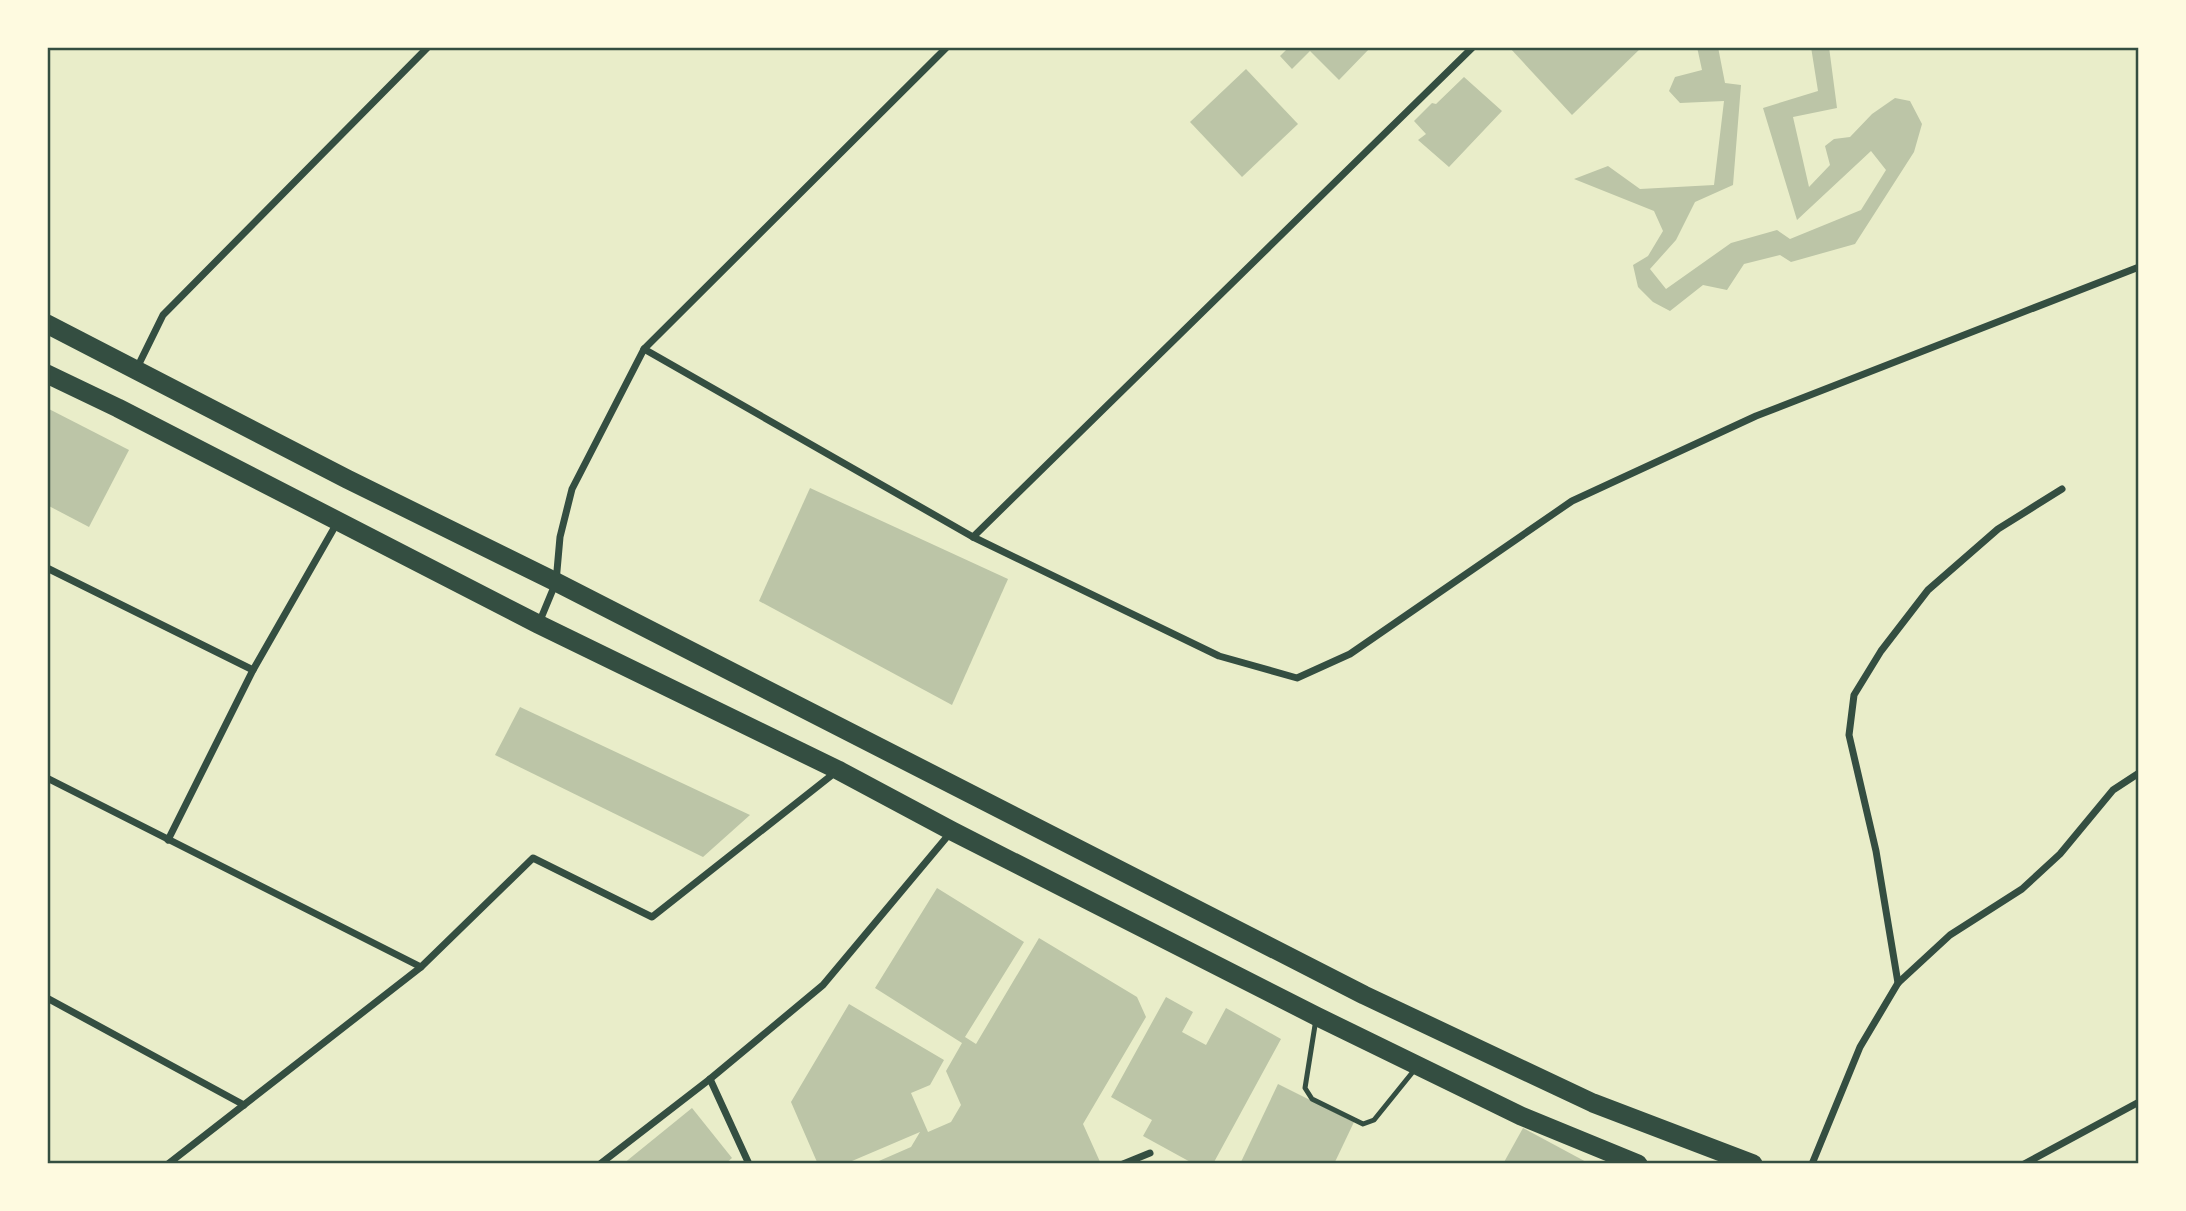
<svg xmlns="http://www.w3.org/2000/svg" width="2186" height="1211" font-family="Arial,sans-serif">
<rect width="100%" height="100%" fill="#e9edc9"/>
<g fill="#bcc5a7">
<path d="M 1289,47 L 1371,47 L 1339,80 L 1310,51 L 1292,69 L 1280,56 Z"/>
<path d="M 1509,47 L 1642,47 L 1572,115 Z"/>
<path d="M 1697,47 L 1718,47 L 1725,83 L 1741,85 L 1733,185 L 1695,202 L 1676,240 L 1650,269 L 1666,289 L 1731,243 L 1777,230 L 1790,239 L 1861,210 L 1886,170 L 1871,151 L 1797,220 L 1763,108 L 1818,91 L 1811,47 L 1829,47 L 1837,108 L 1793,117 L 1809,187 L 1830,165 L 1825,146 L 1834,139 L 1850,137 L 1872,114 L 1895,98 L 1910,101 L 1922,124 L 1914,152 L 1855,244 L 1791,262 L 1780,255 L 1744,264 L 1727,290 L 1703,285 L 1670,311 L 1653,302 L 1638,287 L 1633,265 L 1648,256 L 1663,231 L 1654,211 L 1574,179 L 1608,166 L 1640,189 L 1714,185 L 1724,101 L 1680,103 L 1669,91 L 1675,77 L 1702,70 Z"/>
<path d="M 1246,69 L 1298,124 L 1242,177 L 1190,122 Z"/>
<path d="M 1464,77 L 1502,111 L 1449,167 L 1418,140 L 1426,134 L 1414,121 L 1432,103 L 1436,104 Z"/>
<path d="M 47,408 L 129,450 L 89,527 L 47,505 Z"/>
<path d="M 810,488 L 1008,579 L 952,705 L 759,601 Z"/>
<path d="M 520,707 L 750,815 L 703,857 L 495,755 Z"/>
<path d="M 937,888 L 1024,942 L 965,1037 L 976,1044 L 1039,938 L 1137,997 L 1146,1017 L 1083,1124 L 1101,1164 L 872,1164 L 911,1147 L 920,1132 L 845,1164 L 817,1162 L 791,1102 L 849,1004 L 944,1060 L 930,1085 L 911,1093 L 928,1132 L 951,1122 L 961,1105 L 946,1071 L 962,1043 L 875,988 Z"/>
<path d="M 1166,997 L 1193,1012 L 1182,1032 L 1206,1045 L 1226,1008 L 1281,1039 L 1213,1164 L 1194,1164 L 1143,1136 L 1152,1120 L 1111,1097 Z"/>
<path d="M 1278,1084 L 1354,1122 L 1334,1164 L 1240,1164 Z"/>
<path d="M 692,1108 L 732,1158 L 725,1164 L 623,1164 Z"/>
<path d="M 1523,1128 L 1590,1164 L 1503,1164 Z"/>
</g>
<g fill="none" stroke-linecap="round" stroke-linejoin="round">
<path stroke="#344e41" stroke-width="5" d="M 1316,1019 L 1305,1088 L 1312,1099 L 1363,1124 L 1374,1120 L 1416,1068"/>
<g stroke="#344e41" stroke-width="7">
<path d="M 644,349 L 973,537 L 1219,656 L 1297,678 L 1350,654 L 1572,501 L 1756,416 L 2139,267"/>
<path d="M 136,370 L 163,315 L 428,47"/>
<path d="M 973,537 L 1473,47"/>
<path d="M 47,568 L 253,670"/>
<path d="M 539,623 L 556,582 L 560,537 L 572,489 L 644,349 L 947,47"/>
<path d="M 47,778 L 421,967"/>
<path d="M 168,840 L 253,670 L 337,523"/>
<path d="M 1898,983 L 1876,851 L 1849,735 L 1854,695 L 1881,651 L 1928,590 L 1998,529 L 2062,489"/>
<path d="M 47,998 L 244,1105"/>
<path d="M 710,1079 L 749,1164"/>
<path d="M 168,1164 L 421,967 L 533,858 L 652,917 L 837,771"/>
<path d="M 600,1164 L 710,1079 L 823,985 L 951,832"/>
<path d="M 1123,1164 L 1150,1153"/>
<path d="M 1812,1164 L 1860,1047 L 1898,983 L 1950,935 L 2022,889 L 2060,854 L 2113,790 L 2139,773"/>
<path d="M 2024,1164 L 2139,1102"/>
</g>
<g stroke="#344e41" stroke-width="19">
<path d="M 47,324 L 347,479 L 556,582 L 1364,995 L 1593,1103 L 1753,1164"/>
<path d="M 47,374 L 118,408 L 538,624 L 838,770 L 952,831 L 1316,1016 L 1521,1116 L 1638,1164"/>
</g>
</g>
<rect width="2186" height="1211" fill="none" stroke="#fefae0" stroke-width="98"/>
<rect x="49" y="49" width="2088" height="1113" fill="none" stroke="#344e41" stroke-width="2.5"/>
</svg>
